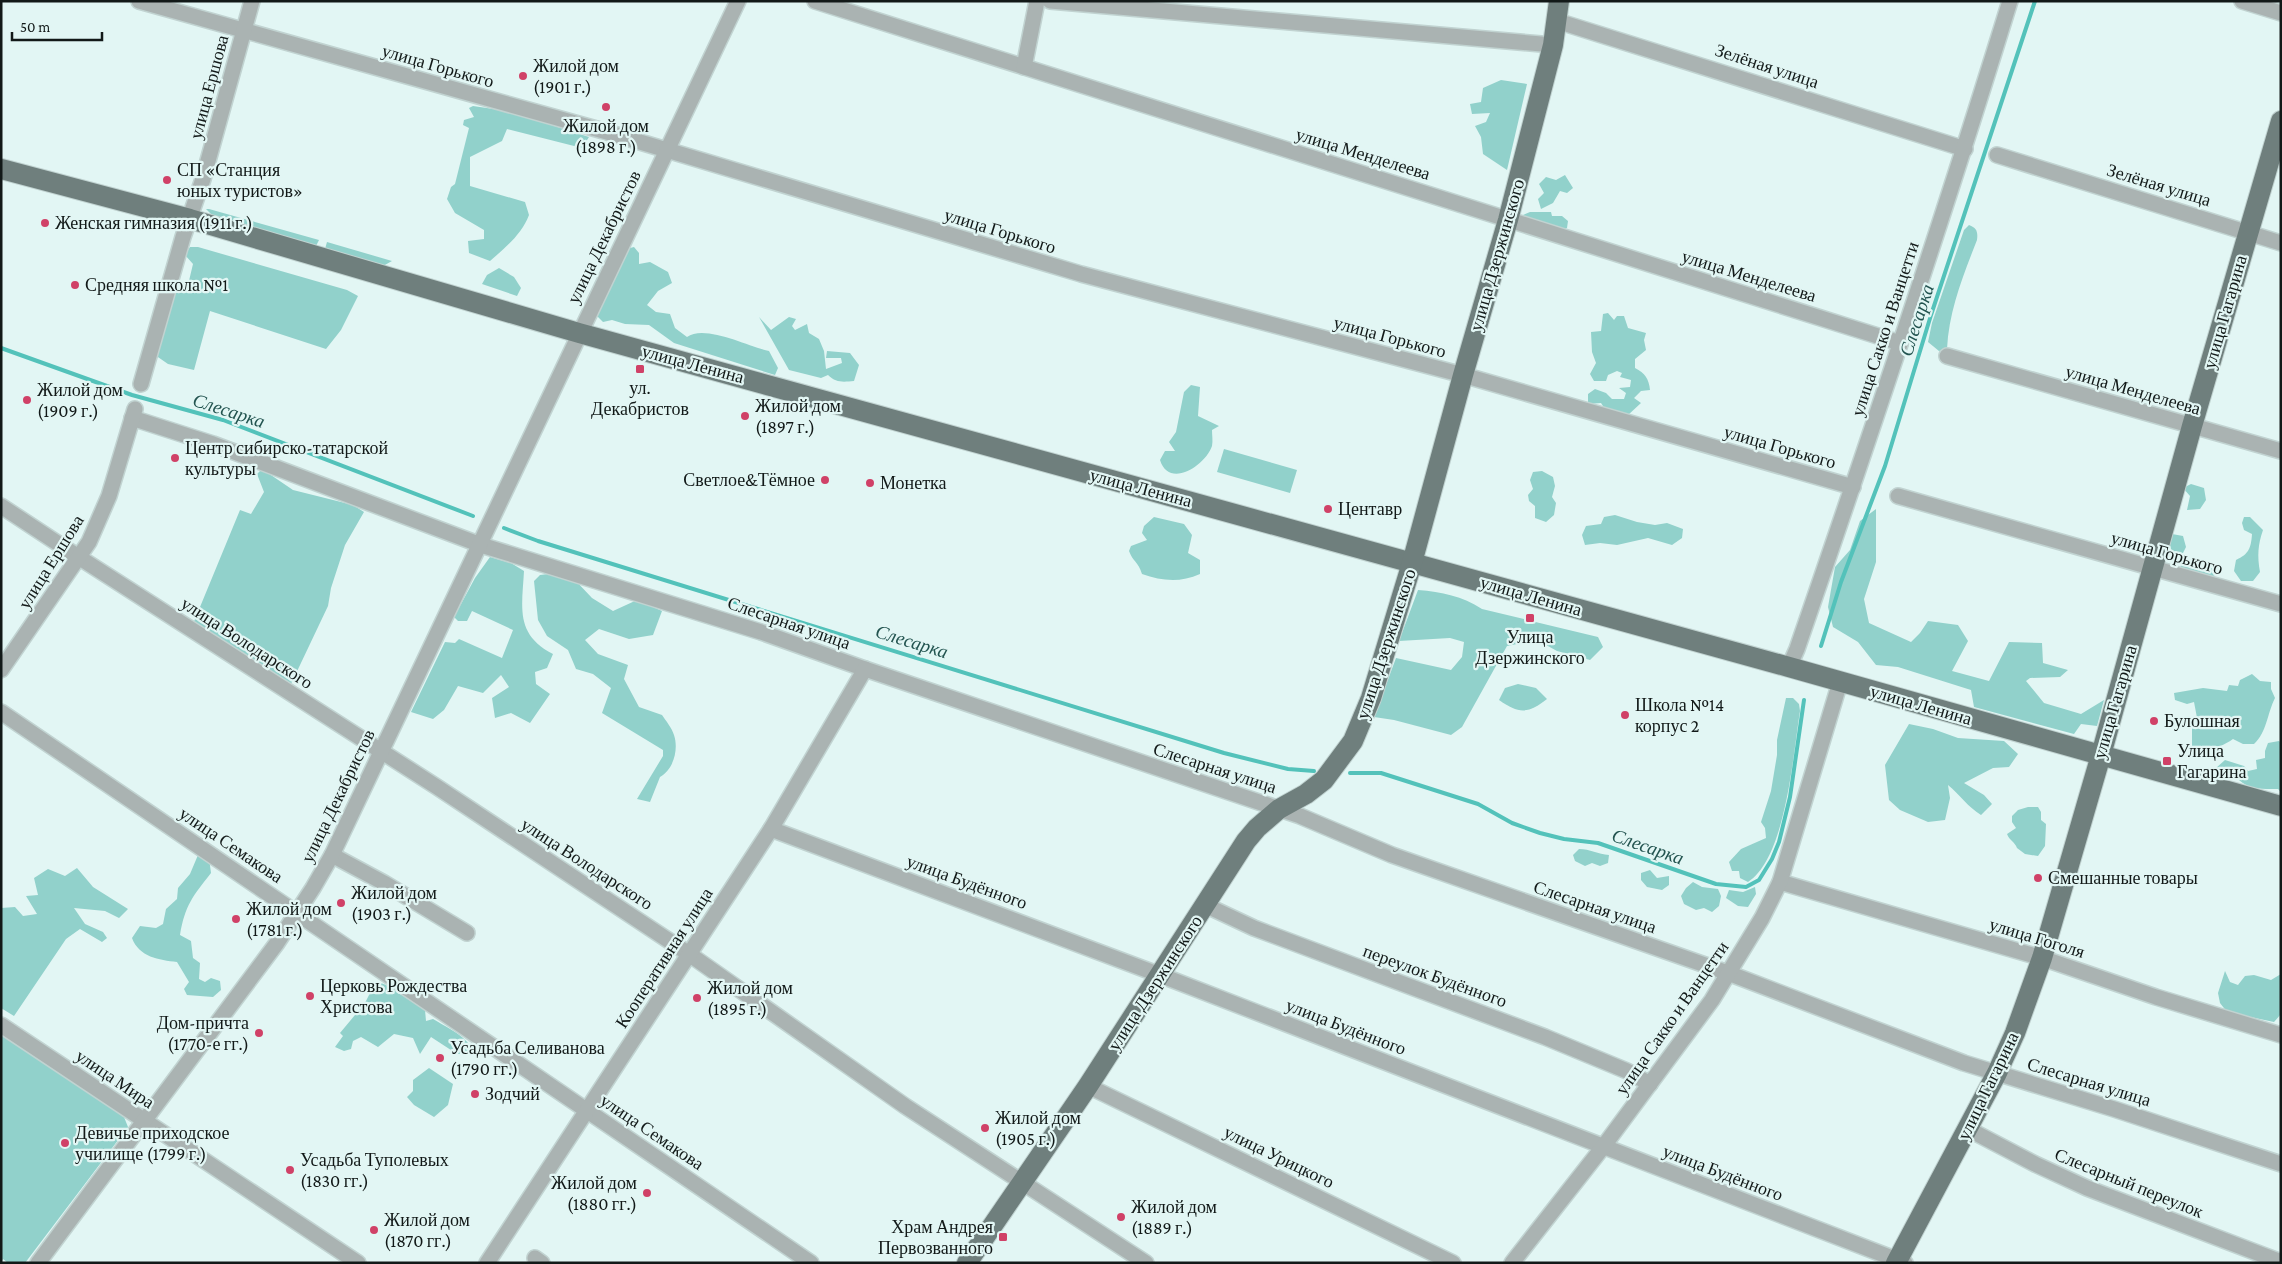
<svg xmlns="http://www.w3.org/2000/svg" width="2282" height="1264" font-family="'Crimson Pro',serif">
<rect width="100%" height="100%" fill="#e2f6f4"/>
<g fill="#91d1cb">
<path d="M 1501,80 L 1527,84 L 1507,170 L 1483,154 L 1481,137 L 1475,126 L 1486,122 L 1490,113 L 1472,114 L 1470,104 L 1481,102 L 1483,88 Z"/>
<path d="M 473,106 L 507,111 L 589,137 L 582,148 L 507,129 L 502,141 L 470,157 L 470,186 L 525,202 L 529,215 C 522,234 505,248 490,261 L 469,253 L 468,241 L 484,239 L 484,230 L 455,213 L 447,199 L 451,187 L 455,184 L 469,128 L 463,125 L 464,120 L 474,117 L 469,108 Z"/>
<path d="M 1565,175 L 1573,188 L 1567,193 L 1560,191 L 1553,203 L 1541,209 L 1538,199 L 1544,193 L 1539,184 L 1546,177 L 1556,180 Z"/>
<path d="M 206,209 L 209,209 L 319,240 L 316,246 L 213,216 Z"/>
<path d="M 1530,212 L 1551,212 L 1552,216 L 1562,216 L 1568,221 L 1567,228 C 1555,233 1531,224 1523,215 Z"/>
<path d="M 1969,225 C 1977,228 1978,232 1977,240 C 1963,276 1949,310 1947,349 L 1939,351 L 1928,342 L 1932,323 L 1964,230 Z"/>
<path d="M 327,242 L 392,261 L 383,266 L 325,249 Z"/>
<path d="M 190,247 L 198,247 L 347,290 L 358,296 L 341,330 L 326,349 L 210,311 L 194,370 L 168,364 L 155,355 L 178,284 L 188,285 L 193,264 L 185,255 Z"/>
<path d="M 634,247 L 639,253 L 639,264 L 650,262 L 668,272 L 672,283 L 658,291 L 647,305 L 656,312 L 670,314 L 675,328 L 687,337 C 705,324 749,347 769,351 L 778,368 L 775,375 L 674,343 L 649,325 L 625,324 L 612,320 L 603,322 L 595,314 L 626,249 Z"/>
<path d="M 499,268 L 514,277 L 521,288 L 517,296 L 482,284 L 487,275 Z"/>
<path d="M 1608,313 L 1614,320 L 1617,316 L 1624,316 L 1628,328 L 1646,333 L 1644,340 L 1646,350 L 1635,359 L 1635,368 C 1645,373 1649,379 1650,390 L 1641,391 L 1634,398 L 1641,403 L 1628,415 L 1605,409 L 1601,403 L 1588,404 L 1588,394 L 1595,389 L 1606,393 L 1612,399 L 1624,399 L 1626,393 L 1619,388 L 1630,387 L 1631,380 L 1620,377 L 1622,373 L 1617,371 L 1608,375 L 1606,381 L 1594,381 L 1590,374 L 1596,363 L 1592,352 L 1591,332 L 1601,331 L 1603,314 Z"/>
<path d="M 759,317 L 771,330 L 789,317 L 796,319 L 792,326 L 795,330 L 807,324 L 809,333 L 819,339 L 824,351 L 826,369 L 842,363 L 841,358 L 826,358 L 827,351 L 850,353 L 859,365 L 854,381 C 843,382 836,383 828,375 L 821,378 L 789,370 Z"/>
<path d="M 1191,385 L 1200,387 L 1198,416 L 1219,426 L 1212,430 C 1212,435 1213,441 1212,446 C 1205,466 1169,489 1160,460 L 1165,451 L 1175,451 L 1169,442 L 1176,432 L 1184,392 Z"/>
<path d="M 1224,449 L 1297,470 L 1290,493 L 1217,472 Z"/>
<path d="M 262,469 L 293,490 L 353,505 L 364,512 L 345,545 L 331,588 L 328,606 L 291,684 L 193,624 L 240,510 L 251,514 L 264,492 L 257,474 Z"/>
<path d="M 1542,471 L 1553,477 L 1555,486 L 1552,497 L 1556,503 L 1554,515 L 1546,522 L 1535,518 L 1535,506 L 1529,501 L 1528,495 L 1533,489 L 1530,480 L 1533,472 Z"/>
<path d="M 2191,484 L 2204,488 L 2206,500 L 2200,509 L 2187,510 L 2190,496 L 2183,488 Z"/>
<path d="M 1876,509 L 1876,562 L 1864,599 L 1869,623 L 1911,642 L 1920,633 L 1928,621 L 1958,625 L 1968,641 L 1952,671 L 1989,681 L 2009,642 L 2042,643 L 2043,663 L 2068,670 L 2060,677 L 2030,678 L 2026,681 L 2044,703 L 2081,714 L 2104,700 L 2097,726 L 2081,724 L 2074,734 L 1974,707 L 1971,690 L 1898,667 L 1876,665 L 1858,642 L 1833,627 L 1828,607 L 1835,567 L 1850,550 L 1860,521 Z"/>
<path d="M 1615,515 L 1637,522 L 1655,525 L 1667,523 L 1683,529 L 1682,538 L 1672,545 L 1648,538 L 1617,545 L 1600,543 L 1585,545 L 1582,535 L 1586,526 L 1601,524 L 1604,517 Z"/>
<path d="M 1154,517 L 1184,524 L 1192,535 L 1188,553 L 1200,560 L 1200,574 C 1180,583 1162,581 1142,574 C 1138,561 1133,562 1129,551 L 1131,546 L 1147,540 L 1142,533 L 1144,526 Z"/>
<path d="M 2244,517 L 2250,517 L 2263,530 C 2258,544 2257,556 2260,572 L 2253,581 L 2241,581 L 2234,571 L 2236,560 C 2249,554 2251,548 2252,534 L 2244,530 L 2242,523 Z"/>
<path d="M 2172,534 L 2183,536 L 2186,547 L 2180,559 L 2173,557 L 2170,545 Z"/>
<path d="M 490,557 L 511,563 L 524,571 C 522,608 515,634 553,654 L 547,668 L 535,672 L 536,684 L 550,694 L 530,723 L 511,713 L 495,718 L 492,698 L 509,687 L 501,675 L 483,693 L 458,686 L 444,710 L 433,719 L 411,712 L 445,642 L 455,643 L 459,639 L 502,658 L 513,630 L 472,611 L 467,621 L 458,621 L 454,617 L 475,578 Z"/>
<path d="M 2191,559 L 2208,562 L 2213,567 L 2221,565 L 2219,573 L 2213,576 L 2180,571 L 2181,564 Z"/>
<path d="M 548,574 L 574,579 L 592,598 L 613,611 L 637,600 L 662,611 L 653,635 L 629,639 L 599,629 L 585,640 L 598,654 L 628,665 L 624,679 L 639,707 L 662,715 C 666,721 672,728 674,735 C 679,750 673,770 660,777 L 650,802 L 637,799 L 663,756 L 663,750 L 602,713 L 611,688 L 593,674 L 576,669 L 568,650 L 547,636 L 538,620 L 534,581 L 540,575 Z"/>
<path d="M 1418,590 C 1442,592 1462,596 1482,609 L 1598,637 L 1603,647 L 1590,660 L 1557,651 L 1537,640 L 1507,646 L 1462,727 L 1451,735 L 1394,720 L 1374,717 L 1396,658 L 1451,670 L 1462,657 L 1464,642 L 1450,638 L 1399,641 Z"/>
<path d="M 2252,674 L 2260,681 L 2271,682 L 2271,689 L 2275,698 C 2267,714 2267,732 2254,744 L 2243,744 L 2233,739 C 2220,748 2208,751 2192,746 L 2192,728 L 2198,723 L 2194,702 L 2187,704 L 2175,700 L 2174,693 L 2203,688 L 2227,691 L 2229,685 L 2238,686 L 2240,680 Z"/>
<path d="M 1518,684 L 1536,688 L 1547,699 C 1528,714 1519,714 1499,700 L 1505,688 Z"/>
<path d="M 1786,698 L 1793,698 L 1799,704 L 1800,711 C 1793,754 1786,858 1748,882 L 1740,878 L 1739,871 L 1732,871 L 1729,862 L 1741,849 L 1766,838 L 1765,828 L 1761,822 L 1771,791 L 1777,755 L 1777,740 Z"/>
<path d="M 1909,724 L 1933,729 L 1958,738 L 2004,741 L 2018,754 L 2009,767 L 1993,768 L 1964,783 L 1984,795 L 1992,804 L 1981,815 C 1968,807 1960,795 1948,785 L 1950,798 L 1945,820 L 1928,822 L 1900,810 L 1889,800 L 1885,765 Z"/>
<path d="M 2279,741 L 2281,743 L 2281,792 L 2278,789 C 2263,789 2250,790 2239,780 L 2229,780 L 2216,775 L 2216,768 L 2225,760 L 2244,766 L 2248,771 L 2257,769 L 2256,760 L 2265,758 L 2265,751 L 2268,743 Z"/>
<path d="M 2028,807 L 2038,807 L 2041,812 L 2041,820 L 2046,824 L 2045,846 L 2038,856 L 2025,854 L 2017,848 C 2015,842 2009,840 2007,834 L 2016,828 L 2012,822 L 2012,816 L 2018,810 Z"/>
<path d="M 1579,849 C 1590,849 1598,854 1609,855 L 1608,863 L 1600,866 L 1592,863 L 1585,866 L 1575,861 L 1573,855 Z"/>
<path d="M 198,855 L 209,858 L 211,873 C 193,896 185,905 180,935 L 191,941 L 193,958 L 200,963 L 199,979 L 205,982 L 211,978 L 220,981 L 221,990 L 213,997 L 187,995 L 184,989 L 189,982 L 177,962 C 159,960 139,957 132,938 L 140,926 L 156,928 L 163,924 L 166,909 L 177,899 L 178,888 L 190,874 Z"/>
<path d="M 77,868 L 93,887 L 128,909 L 119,918 L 105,911 L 74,908 L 85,924 L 103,932 L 107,938 L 102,942 L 80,929 L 66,939 L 14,1016 L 1,1008 L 1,908 L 15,907 L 23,916 L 37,914 L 26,896 L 38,895 L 34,878 L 48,869 L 65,876 Z"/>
<path d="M 1650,870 L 1657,878 L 1669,876 L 1669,885 L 1662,890 L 1647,887 L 1641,880 L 1641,873 Z"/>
<path d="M 1693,882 L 1702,887 L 1718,889 L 1721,896 L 1719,906 L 1712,912 L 1704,908 L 1696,910 L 1684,904 L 1681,896 L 1686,888 Z"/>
<path d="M 1755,887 L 1756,894 L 1748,907 L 1738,906 L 1726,898 L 1729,890 L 1743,892 Z"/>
<path d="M 2225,971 L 2230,982 L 2238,985 L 2245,976 L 2254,975 L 2271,980 L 2281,974 L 2281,1014 L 2274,1022 L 2227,1012 L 2220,1003 L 2218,993 Z"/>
<path d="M 376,981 L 386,985 L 425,1010 L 426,1021 L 433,1019 C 444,1026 472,1038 472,1053 L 457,1054 L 431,1037 L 420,1054 L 413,1038 L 394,1034 L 378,1047 L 361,1037 L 353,1041 L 351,1049 L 344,1051 L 335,1047 L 343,1036 L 340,1033 L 365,1003 Z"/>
<path d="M 1,1033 L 124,1117 L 128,1127 L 25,1263 L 8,1263 L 3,1259 L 1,1262 Z"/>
<path d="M 429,1068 L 453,1084 L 448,1105 L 434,1117 L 414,1105 L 407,1097 L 413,1091 L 413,1080 Z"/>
</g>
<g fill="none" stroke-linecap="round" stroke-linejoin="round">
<g stroke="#53c2ba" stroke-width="4">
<path d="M 1,348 L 132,395 L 223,420 L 473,516"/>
<path d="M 504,528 L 538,541 L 1224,753 L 1288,769 L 1314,771"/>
<path d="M 1821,646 L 1841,582 L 1885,466 L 1931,315 L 2035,1"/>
<path d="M 1350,773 L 1381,773 L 1478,804 L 1512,823 L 1540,833 L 1564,839 L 1598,843 L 1716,884 L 1746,887 L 1759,880 L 1772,859 L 1779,842 L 1790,797 L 1804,700"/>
</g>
<defs>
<g id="minor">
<path d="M 139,1 L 600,130 L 1081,274 L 1463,375 L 1853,487"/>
<path d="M 815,1 L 1900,343"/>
<path d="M 1050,1 L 1553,45"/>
<path d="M 2242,1 L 2281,13"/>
<path d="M 1557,21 L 1965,149"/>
<path d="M 1024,67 L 1037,1"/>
<path d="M 1997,155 L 2281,243"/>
<path d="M 1947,356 L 2281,451"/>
<path d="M 141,384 L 183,237 L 203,179 L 252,1"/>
<path d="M 132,418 L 213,444 L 481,545 L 761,632 L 865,669 L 1300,816 L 1392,855 L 1728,973 L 1964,1063 L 2114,1109 L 2281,1164"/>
<path d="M 1898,496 L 2281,604"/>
<path d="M 1,506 L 80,558 L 437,787 L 689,954 L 905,1106 L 1146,1263"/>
<path d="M 1789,667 L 1797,649 C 1871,434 1943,219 2010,1"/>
<path d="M 1,670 L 89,542 L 109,496 L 135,409"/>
<path d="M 1,712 L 811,1263"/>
<path d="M 771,829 L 1160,975 L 1905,1263"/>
<path d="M 332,855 L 384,883 L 467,933"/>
<path d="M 1780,882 L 2042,958 L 2156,997 L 2281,1035"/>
<path d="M 1205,905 L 1254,928 L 1545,1037 L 1627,1071 L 1650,1084"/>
<path d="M 1,1025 L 358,1263"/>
<path d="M 1088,1086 L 1453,1263"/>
<path d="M 1968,1129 L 2035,1164 L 2087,1188 L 2281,1262"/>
<path d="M 535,1258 L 542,1263"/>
<path d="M 38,1263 L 277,943 L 313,888 L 332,855 L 738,1"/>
<path d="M 487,1263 L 771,829 L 865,669"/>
<path d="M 1512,1263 L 1603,1147 L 1712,1000 L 1762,918 L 1780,882 L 1840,682"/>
</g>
<g id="major">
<path d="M 1,169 L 190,219 L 579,333 L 1789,667 L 2281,806"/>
<path d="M 967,1263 L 1088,1086 L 1246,841 L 1257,828 L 1279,809 L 1306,794 L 1324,780 L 1353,741 L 1371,698 L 1412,563 L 1463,375 L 1508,220 L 1553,45 L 1559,1"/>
<path d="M 1896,1263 L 1997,1073 L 2015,1033 L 2042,958 L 2101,755 L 2192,426 L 2281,121"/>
</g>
</defs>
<use href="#minor" stroke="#c1d3d1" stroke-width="18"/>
<use href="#major" stroke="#c1d3d1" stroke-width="22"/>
<use href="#minor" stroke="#aab3b2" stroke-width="15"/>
<use href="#major" stroke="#6f7f7d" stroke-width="20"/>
</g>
<g fill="#d04167" stroke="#e2f6f4" stroke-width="2">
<circle cx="523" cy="76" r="5"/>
<circle cx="606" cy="107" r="5"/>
<circle cx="167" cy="180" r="5"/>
<circle cx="45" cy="223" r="5"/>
<circle cx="75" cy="285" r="5"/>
<rect x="635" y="364" width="10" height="10" rx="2.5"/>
<circle cx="27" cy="400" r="5"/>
<circle cx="745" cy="416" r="5"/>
<circle cx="175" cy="458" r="5"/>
<circle cx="825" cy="480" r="5"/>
<circle cx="870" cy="483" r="5"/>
<circle cx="1328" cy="509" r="5"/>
<rect x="1525" y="613" width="10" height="10" rx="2.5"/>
<circle cx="1625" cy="715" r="5"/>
<circle cx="2154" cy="721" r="5"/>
<rect x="2162" y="756" width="10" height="10" rx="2.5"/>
<circle cx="2038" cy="878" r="5"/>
<circle cx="341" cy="903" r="5"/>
<circle cx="236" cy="919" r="5"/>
<circle cx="310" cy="996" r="5"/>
<circle cx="697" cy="998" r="5"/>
<circle cx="259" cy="1033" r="5"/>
<circle cx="440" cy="1058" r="5"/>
<circle cx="475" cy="1094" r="5"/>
<circle cx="985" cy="1128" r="5"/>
<circle cx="65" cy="1143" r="5"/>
<circle cx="290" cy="1170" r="5"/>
<circle cx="647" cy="1193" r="5"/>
<circle cx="1121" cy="1217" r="5"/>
<circle cx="374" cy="1230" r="5"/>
<rect x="998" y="1232" width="10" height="10" rx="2.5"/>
</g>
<g text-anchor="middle" stroke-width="4.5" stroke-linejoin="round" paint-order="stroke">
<g font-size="18" fill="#121918" stroke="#e2f6f4">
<text transform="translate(438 66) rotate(16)" y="6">улица Горького</text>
<text transform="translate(1767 66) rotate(18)" y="6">Зелёная улица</text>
<text transform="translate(209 87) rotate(-75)" y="6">улица Ершова</text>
<text transform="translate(1363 154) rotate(17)" y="6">улица Менделеева</text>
<text transform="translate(2159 185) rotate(17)" y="6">Зелёная улица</text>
<text transform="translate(1000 231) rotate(17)" y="6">улица Горького</text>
<text transform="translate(604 237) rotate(-64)" y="6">улица Декабристов</text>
<text transform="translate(1497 255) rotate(-74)" y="6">улица Дзержинского</text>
<text transform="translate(1749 276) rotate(17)" y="6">улица Менделеева</text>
<text transform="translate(2225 312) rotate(-74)" y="6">улица Гагарина</text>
<text transform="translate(1885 329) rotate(-72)" y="6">улица Сакко и Ванцетти</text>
<text transform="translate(1390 337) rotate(15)" y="6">улица Горького</text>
<text transform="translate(693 364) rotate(15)" y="6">улица Ленина</text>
<text transform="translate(2133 390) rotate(16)" y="6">улица Менделеева</text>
<text transform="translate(1780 447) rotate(16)" y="6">улица Горького</text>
<text transform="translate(1141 488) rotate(15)" y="6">улица Ленина</text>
<text transform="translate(2167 553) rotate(16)" y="6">улица Горького</text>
<text transform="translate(51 562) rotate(-58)" y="6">улица Ершова</text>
<text transform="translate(1531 596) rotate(16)" y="6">улица Ленина</text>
<text transform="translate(789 623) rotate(19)" y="6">Слесарная улица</text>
<text transform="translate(247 643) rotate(33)" y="6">улица Володарского</text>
<text transform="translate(1386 644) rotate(-72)" y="6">улица Дзержинского</text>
<text transform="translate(2115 702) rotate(-74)" y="6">улица Гагарина</text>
<text transform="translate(1921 705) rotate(16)" y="6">улица Ленина</text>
<text transform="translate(1215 768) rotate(18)" y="6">Слесарная улица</text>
<text transform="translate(338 796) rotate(-64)" y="6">улица Декабристов</text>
<text transform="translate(231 845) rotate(34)" y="6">улица Семакова</text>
<text transform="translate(587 864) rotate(33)" y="6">улица Володарского</text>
<text transform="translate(967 882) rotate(20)" y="6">улица Будённого</text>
<text transform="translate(1595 907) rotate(19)" y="6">Слесарная улица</text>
<text transform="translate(2037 938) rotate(17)" y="6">улица Гоголя</text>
<text transform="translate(664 958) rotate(-57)" y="6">Кооперативная улица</text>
<text transform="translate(1435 976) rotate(20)" y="6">переулок Будённого</text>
<text transform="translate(1155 983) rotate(-57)" y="6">улица Дзержинского</text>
<text transform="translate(1672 1018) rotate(-55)" y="6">улица Сакко и Ванцетти</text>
<text transform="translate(1346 1027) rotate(21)" y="6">улица Будённого</text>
<text transform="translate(115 1079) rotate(34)" y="6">улица Мира</text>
<text transform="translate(2089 1082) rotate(17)" y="6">Слесарная улица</text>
<text transform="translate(1988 1086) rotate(-64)" y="6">улица Гагарина</text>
<text transform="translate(652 1132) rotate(34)" y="6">улица Семакова</text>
<text transform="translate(1279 1157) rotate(26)" y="6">улица Урицкого</text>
<text transform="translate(1723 1173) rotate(21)" y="6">улица Будённого</text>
<text transform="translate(2129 1183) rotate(22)" y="6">Слесарный переулок</text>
</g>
<g font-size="18" fill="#121918" stroke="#e2f6f4" text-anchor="start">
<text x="533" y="72">Жилой дом<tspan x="533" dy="21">(1901 г.)</tspan></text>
<text x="606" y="132" text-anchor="middle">Жилой дом<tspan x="606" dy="21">(1898 г.)</tspan></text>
<text x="177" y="176">СП «Станция<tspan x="177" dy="21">юных туристов»</tspan></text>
<text x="55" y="229">Женская гимназия (1911 г.)</text>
<text x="85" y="291">Средняя школа №1</text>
<text x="640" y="394" text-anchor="middle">ул.<tspan x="640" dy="21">Декабристов</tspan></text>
<text x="37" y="396">Жилой дом<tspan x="37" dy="21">(1909 г.)</tspan></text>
<text x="755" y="412">Жилой дом<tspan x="755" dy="21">(1897 г.)</tspan></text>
<text x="185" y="454">Центр сибирско-татарской<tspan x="185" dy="21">культуры</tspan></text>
<text x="815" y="486" text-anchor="end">Светлое&amp;Тёмное</text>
<text x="880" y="489">Монетка</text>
<text x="1338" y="515">Центавр</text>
<text x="1530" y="643" text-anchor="middle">Улица<tspan x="1530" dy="21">Дзержинского</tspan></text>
<text x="1635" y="711">Школа №14<tspan x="1635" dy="21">корпус 2</tspan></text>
<text x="2164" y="727">Булошная</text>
<text x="2177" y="757">Улица<tspan x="2177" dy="21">Гагарина</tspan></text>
<text x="2048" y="884">Смешанные товары</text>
<text x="351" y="899">Жилой дом<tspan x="351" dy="21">(1903 г.)</tspan></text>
<text x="246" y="915">Жилой дом<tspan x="246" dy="21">(1781 г.)</tspan></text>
<text x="320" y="992">Церковь Рождества<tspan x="320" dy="21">Христова</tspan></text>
<text x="707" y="994">Жилой дом<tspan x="707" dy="21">(1895 г.)</tspan></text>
<text x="249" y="1029" text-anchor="end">Дом-причта<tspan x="249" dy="21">(1770-е гг.)</tspan></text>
<text x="450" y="1054">Усадьба Селиванова<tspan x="450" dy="21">(1790 гг.)</tspan></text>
<text x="485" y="1100">Зодчий</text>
<text x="995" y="1124">Жилой дом<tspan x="995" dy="21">(1905 г.)</tspan></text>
<text x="75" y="1139">Девичье приходское<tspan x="75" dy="21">училище (1799 г.)</tspan></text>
<text x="300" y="1166">Усадьба Туполевых<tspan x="300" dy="21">(1830 гг.)</tspan></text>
<text x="637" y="1189" text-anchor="end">Жилой дом<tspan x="637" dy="21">(1880 гг.)</tspan></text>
<text x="1131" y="1213">Жилой дом<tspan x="1131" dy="21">(1889 г.)</tspan></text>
<text x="384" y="1226">Жилой дом<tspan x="384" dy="21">(1870 гг.)</tspan></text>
<text x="993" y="1233" text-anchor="end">Храм Андрея<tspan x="993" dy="21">Первозванного</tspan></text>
</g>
<g font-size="19" font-style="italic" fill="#235450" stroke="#e2f6f4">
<text transform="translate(1916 320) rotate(-72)" y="7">Слесарка</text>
<text transform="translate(229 410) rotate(18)" y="7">Слесарка</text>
<text transform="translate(912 641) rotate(17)" y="7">Слесарка</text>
<text transform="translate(1648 846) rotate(19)" y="7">Слесарка</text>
</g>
</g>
<rect width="2282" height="1264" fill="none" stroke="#121918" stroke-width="5"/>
<path d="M12 32v8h90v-8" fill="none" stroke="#121918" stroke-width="2.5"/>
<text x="20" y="32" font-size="15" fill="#121918" stroke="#e2f6f4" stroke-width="4" paint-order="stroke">50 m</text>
</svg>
